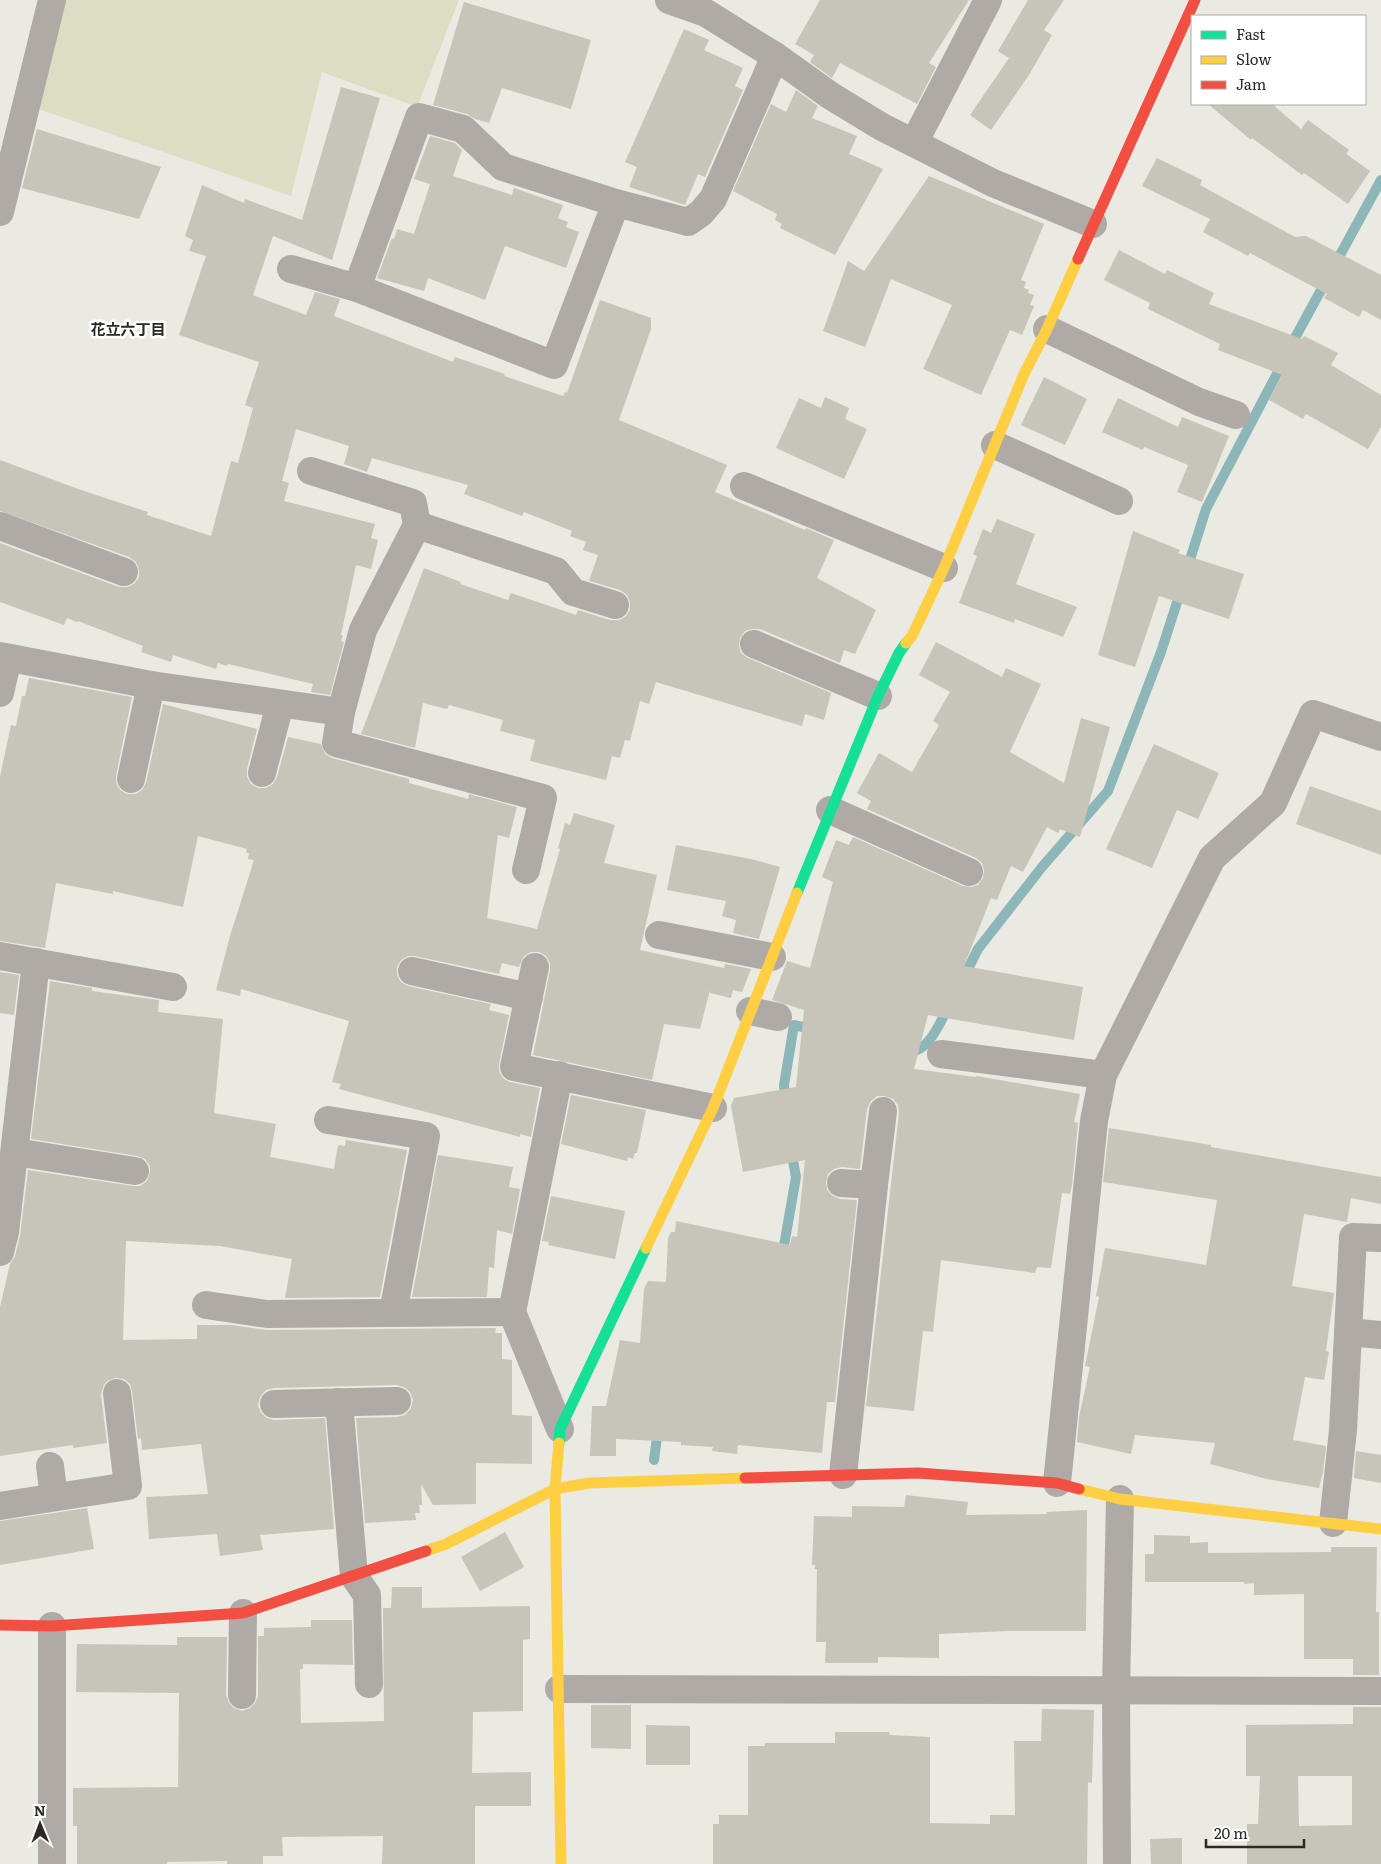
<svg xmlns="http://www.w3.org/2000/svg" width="1381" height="1864" font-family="Literata,'Noto Sans JP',serif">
<rect width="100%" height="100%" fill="#eae9e2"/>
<path fill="#dbdec3" d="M 51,0 L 459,0 L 417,107 L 322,72 L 291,196 L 27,105 Z"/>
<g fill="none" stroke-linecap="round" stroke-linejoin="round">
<g stroke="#8cb6b8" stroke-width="10">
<path d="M 1334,266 L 1381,180"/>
<path d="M 1290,347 L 1326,281"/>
<path d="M 1187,569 L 1206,509 L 1283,362"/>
<path d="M 964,977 L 978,949 L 1042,867 L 1108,791 L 1161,652 L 1181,590"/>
<path d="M 908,1051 C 928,1055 941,1020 949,1006"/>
<path d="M 785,1102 L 784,1085 L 794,1025 L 816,1030"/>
<path d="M 782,1257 L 796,1177 L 791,1149"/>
<path d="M 654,1460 L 658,1429"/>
</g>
</g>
<g fill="#c7c5b9" fill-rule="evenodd">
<path d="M 820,0 L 969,0 L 929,63 L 936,67 L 917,104 L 840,63 L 832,78 L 810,62 L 814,55 L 795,44 Z"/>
<path d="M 1028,0 L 1064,0 L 1044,30 L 1052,35 L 1029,75 L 991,130 L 970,115 L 1009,58 L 998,51 Z"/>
<path d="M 464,2 L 591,40 L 571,109 L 502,88 L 489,123 L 475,119 L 467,114 L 433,105 Z"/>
<path d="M 684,29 L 709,40 L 704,50 L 743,68 L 735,86 L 743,90 L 705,177 L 698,174 L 685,205 L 629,187 L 637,167 L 625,162 Z"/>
<path d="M 341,87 L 380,98 L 332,260 L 273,236 L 253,295 L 306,315 L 315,292 L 340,299 L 334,316 L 453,362 L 455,357 L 505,374 L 504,376 L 563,396 L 565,392 L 567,393 L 600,300 L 651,318 L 651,329 L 619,420 L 727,465 L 715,492 L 805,530 L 806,528 L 834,540 L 817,578 L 876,610 L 855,654 L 844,650 L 840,663 L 760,629 L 752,629 L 745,631 L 740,638 L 739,646 L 741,653 L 748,658 L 831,693 L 824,720 L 805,714 L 802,726 L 656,682 L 649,704 L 640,701 L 630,741 L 625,740 L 620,758 L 612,756 L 606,780 L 530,761 L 535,740 L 500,731 L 503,720 L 449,705 L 447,709 L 423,703 L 415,748 L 361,734 L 424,568 L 461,582 L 460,584 L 508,600 L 511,593 L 576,615 L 578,610 L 610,620 L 619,620 L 625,617 L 630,610 L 630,602 L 627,595 L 620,590 L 589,581 L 598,555 L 583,550 L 586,542 L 570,536 L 572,531 L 524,512 L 522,516 L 464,494 L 468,485 L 372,458 L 367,472 L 344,464 L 349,446 L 296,429 L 282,481 L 289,483 L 284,501 L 375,524 L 371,538 L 378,540 L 371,569 L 356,565 L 341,635 L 343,635 L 341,641 L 344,642 L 330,695 L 311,692 L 313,684 L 228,664 L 227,666 L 218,663 L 216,669 L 173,655 L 171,662 L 141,652 L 143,646 L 78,621 L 77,622 L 67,618 L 64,625 L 0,602 L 0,543 L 119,587 L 127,587 L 134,584 L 139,577 L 139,570 L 136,562 L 129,557 L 0,511 L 0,460 L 81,490 L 148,512 L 147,515 L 211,536 L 231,461 L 238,463 L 253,408 L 245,405 L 259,362 L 179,335 L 206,256 L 189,251 L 193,240 L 185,236 L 202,185 L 244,203 L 245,199 L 302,220 Z"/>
<path d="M 796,90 L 818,106 L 812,118 L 857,136 L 849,154 L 883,169 L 835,255 L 780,228 L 782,224 L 775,220 L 777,214 L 733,191 L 771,104 L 786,112 Z"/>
<path d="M 1208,104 L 1272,104 L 1301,129 L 1308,120 L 1349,150 L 1346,154 L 1370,171 L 1348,204 L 1304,173 L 1302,175 L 1252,138 L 1251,140 Z"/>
<path d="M 37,129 L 161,167 L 139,219 L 22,188 Z"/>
<path d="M 430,136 L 455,143 L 462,150 L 453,176 L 512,195 L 514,188 L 563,205 L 558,218 L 568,222 L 566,227 L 579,232 L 566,268 L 505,246 L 485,300 L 428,278 L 424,291 L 377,278 L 392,238 L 394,239 L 397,229 L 414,234 L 430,184 L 414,179 Z"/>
<path d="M 1157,158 L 1202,180 L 1200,185 L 1295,237 L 1306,236 L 1381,275 L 1381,320 L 1363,310 L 1359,317 L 1324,298 L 1327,294 L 1250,253 L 1248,256 L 1203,232 L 1210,219 L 1142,186 Z"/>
<path d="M 929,176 L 1044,224 L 1021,280 L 1026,282 L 1024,288 L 1029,290 L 1028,293 L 1034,295 L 1030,305 L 1034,306 L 1022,335 L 1010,330 L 981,395 L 923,369 L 952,305 L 891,279 L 865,347 L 823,331 L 848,261 L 864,271 Z"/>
<path d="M 1119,250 L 1165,274 L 1167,270 L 1214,293 L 1209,304 L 1302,339 L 1304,336 L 1338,353 L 1331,365 L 1381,395 L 1381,427 L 1368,449 L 1306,414 L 1303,419 L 1269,400 L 1282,375 L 1218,350 L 1220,344 L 1148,309 L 1150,303 L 1104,280 Z"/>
<path d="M 1044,377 L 1087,399 L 1065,445 L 1021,425 Z"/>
<path d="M 825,397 L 849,408 L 845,419 L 867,429 L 844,479 L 776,448 L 799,398 L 821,408 Z"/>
<path d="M 1118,398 L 1178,427 L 1182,417 L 1229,436 L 1202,502 L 1177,492 L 1188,465 L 1144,447 L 1143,450 L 1102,432 Z"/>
<path d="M 997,519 L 1035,534 L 1016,584 L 1077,607 L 1063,637 L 1015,619 L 1014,623 L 959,603 L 977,556 L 973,554 L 983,529 L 991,533 Z"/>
<path d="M 1133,531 L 1180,550 L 1178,553 L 1244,574 L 1229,619 L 1159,596 L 1135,667 L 1098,655 Z"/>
<path d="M 936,642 L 1002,677 L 1006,668 L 1041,684 L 1010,752 L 1064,783 L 1081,718 L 1110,727 L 1080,837 L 1060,829 L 1058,833 L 1047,827 L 1023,872 L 1011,866 L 997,900 L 991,898 L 964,966 L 1083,987 L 1074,1040 L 928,1015 L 914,1069 L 976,1077 L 977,1076 L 1080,1094 L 1074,1122 L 1078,1123 L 1072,1186 L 1070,1194 L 1062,1193 L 1051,1268 L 1037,1267 L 1035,1273 L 941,1260 L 933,1332 L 923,1331 L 914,1411 L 866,1406 L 899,1113 L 898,1105 L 893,1099 L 885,1096 L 877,1096 L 871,1101 L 867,1109 L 860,1169 L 842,1167 L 834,1169 L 828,1174 L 826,1182 L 827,1190 L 833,1196 L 840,1199 L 857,1200 L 835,1402 L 827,1402 L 822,1453 L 738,1445 L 737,1454 L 712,1451 L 713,1447 L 681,1445 L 681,1442 L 616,1439 L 616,1456 L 590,1456 L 592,1406 L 606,1406 L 620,1340 L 640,1343 L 644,1289 L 648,1281 L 666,1282 L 668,1238 L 671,1232 L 675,1232 L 676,1221 L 790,1245 L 792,1236 L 797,1237 L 805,1160 L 743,1172 L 731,1106 L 734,1098 L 796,1087 L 804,1010 L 772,1000 L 787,961 L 810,968 L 833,882 L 822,877 L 836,840 L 849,845 L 853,837 L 963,886 L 971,887 L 978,885 L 983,878 L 984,870 L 982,863 L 976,858 L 867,809 L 871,801 L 857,793 L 879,753 L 912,772 L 939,725 L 933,721 L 950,692 L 919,675 Z"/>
<path d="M 29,678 L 132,697 L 116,776 L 116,783 L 120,790 L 127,794 L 136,794 L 142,790 L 146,783 L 163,704 L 257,729 L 247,769 L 247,777 L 251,784 L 258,788 L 266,788 L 273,784 L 277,777 L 288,737 L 321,744 L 325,754 L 332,758 L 409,779 L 409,783 L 468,799 L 469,794 L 517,807 L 509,838 L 498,835 L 487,918 L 537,929 L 560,849 L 558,848 L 565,823 L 570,825 L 574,813 L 615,825 L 604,863 L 657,875 L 640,950 L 724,968 L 725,964 L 751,969 L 742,992 L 733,990 L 731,998 L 710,993 L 710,990 L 700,1029 L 664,1024 L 652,1080 L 533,1055 L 550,970 L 550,963 L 546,956 L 539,952 L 531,952 L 524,956 L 519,967 L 502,963 L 499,974 L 415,956 L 408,956 L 401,960 L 397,967 L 397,975 L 401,982 L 408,986 L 491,1004 L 489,1010 L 509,1015 L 499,1064 L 499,1072 L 504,1079 L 510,1082 L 540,1088 L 531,1137 L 520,1134 L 520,1137 L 339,1089 L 341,1084 L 332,1082 L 349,1021 L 241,989 L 240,996 L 216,990 L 230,936 L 254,860 L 248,859 L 249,853 L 246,853 L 247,849 L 198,836 L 183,907 L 113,891 L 113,894 L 56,883 L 45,948 L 0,941 L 0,777 L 11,725 L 16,726 L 22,696 L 25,696 Z"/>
<path d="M 1154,744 L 1219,773 L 1198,819 L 1177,810 L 1152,868 L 1106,849 Z"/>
<path d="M 1310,786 L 1381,811 L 1381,855 L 1296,824 Z"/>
<path d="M 676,845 L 751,859 L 780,867 L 759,939 L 733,933 L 736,920 L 722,916 L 726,901 L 667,890 Z"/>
<path d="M 0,972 L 19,975 L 14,1015 L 0,1013 Z"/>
<path d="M 50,981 L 92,988 L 92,991 L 159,1000 L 158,1012 L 223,1019 L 214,1113 L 276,1124 L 270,1157 L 334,1169 L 338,1145 L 345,1146 L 346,1140 L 407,1150 L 380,1297 L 285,1298 L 292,1259 L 220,1246 L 126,1241 L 123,1340 L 197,1339 L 197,1325 L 231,1325 L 267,1330 L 496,1328 L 495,1333 L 502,1333 L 502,1359 L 512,1360 L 512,1415 L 532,1416 L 532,1464 L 476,1463 L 476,1504 L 433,1505 L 421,1484 L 422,1505 L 419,1505 L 420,1513 L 415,1513 L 416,1520 L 365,1523 L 356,1418 L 397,1417 L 405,1415 L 411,1408 L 413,1400 L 410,1392 L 404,1387 L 397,1385 L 274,1388 L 266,1390 L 260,1397 L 258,1405 L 261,1413 L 267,1418 L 274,1420 L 325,1418 L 334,1529 L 260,1535 L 263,1550 L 220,1556 L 217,1534 L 149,1539 L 146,1497 L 208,1494 L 201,1444 L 142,1450 L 141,1438 L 138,1439 L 132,1391 L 130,1384 L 124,1379 L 115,1378 L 107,1381 L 103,1387 L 101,1395 L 107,1443 L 73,1448 L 73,1445 L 0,1456 L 0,1307 L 10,1264 L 15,1256 L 20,1236 L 28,1170 L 133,1186 L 140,1186 L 147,1181 L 150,1173 L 150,1166 L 145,1159 L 137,1156 L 31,1139 Z"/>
<path d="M 571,1095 L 646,1110 L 637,1153 L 635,1153 L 633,1159 L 628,1157 L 627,1161 L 561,1144 Z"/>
<path d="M 1109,1128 L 1211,1145 L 1211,1147 L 1381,1177 L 1381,1204 L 1351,1198 L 1347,1222 L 1304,1214 L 1292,1286 L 1334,1293 L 1326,1351 L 1329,1352 L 1324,1380 L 1305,1377 L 1293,1440 L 1326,1446 L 1323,1472 L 1319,1488 L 1267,1479 L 1210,1464 L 1215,1443 L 1135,1435 L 1131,1454 L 1077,1442 L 1079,1417 L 1090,1367 L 1085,1366 L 1099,1297 L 1096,1296 L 1105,1248 L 1206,1265 L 1217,1200 L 1103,1182 Z"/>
<path d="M 438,1155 L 513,1167 L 509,1187 L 520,1189 L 512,1234 L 497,1230 L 494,1268 L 489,1267 L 487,1297 L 412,1297 Z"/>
<path d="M 551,1196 L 625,1211 L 615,1259 L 548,1245 L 549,1242 L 542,1241 Z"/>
<path d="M 1356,1451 L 1381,1455 L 1381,1483 L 1354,1478 Z"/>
<path d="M 906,1495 L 968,1502 L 966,1515 L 1047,1514 L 1046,1512 L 1087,1510 L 1086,1631 L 1008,1631 L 939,1634 L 939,1658 L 878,1657 L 878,1663 L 825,1663 L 826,1642 L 816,1642 L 817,1569 L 815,1569 L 815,1565 L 812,1565 L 814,1516 L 852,1517 L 852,1506 L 904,1507 Z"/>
<path d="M 87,1508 L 94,1549 L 0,1565 L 0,1521 Z"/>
<path d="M 505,1532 L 524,1567 L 480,1591 L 461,1557 Z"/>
<path d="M 1154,1535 L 1190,1536 L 1190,1543 L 1208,1542 L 1208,1553 L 1331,1552 L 1331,1547 L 1377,1547 L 1376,1612 L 1379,1612 L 1379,1675 L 1353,1675 L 1353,1659 L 1304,1659 L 1304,1594 L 1254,1595 L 1254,1583 L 1244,1584 L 1244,1582 L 1145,1582 L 1145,1554 L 1154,1554 Z"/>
<path d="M 392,1587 L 422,1587 L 422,1608 L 530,1606 L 530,1639 L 523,1640 L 523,1711 L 473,1712 L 472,1773 L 531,1772 L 531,1806 L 475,1806 L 475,1864 L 382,1864 L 383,1836 L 282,1837 L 283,1856 L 263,1856 L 263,1864 L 227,1864 L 227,1861 L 167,1862 L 167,1864 L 77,1864 L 77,1826 L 73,1826 L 73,1788 L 178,1787 L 179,1693 L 76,1692 L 77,1644 L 177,1645 L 177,1637 L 227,1637 L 226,1695 L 229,1703 L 234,1708 L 242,1711 L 250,1708 L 255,1703 L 258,1696 L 258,1636 L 264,1636 L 264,1628 L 311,1627 L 311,1620 L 352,1620 L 353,1665 L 303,1664 L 303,1669 L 300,1669 L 301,1723 L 384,1721 L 383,1608 L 391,1608 Z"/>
<path d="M 591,1705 L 631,1705 L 631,1749 L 591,1748 Z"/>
<path d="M 1353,1707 L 1381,1707 L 1381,1864 L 1247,1864 L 1247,1824 L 1258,1824 L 1260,1776 L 1246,1776 L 1246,1725 L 1353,1724 ZM 1298,1776 L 1352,1776 L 1352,1825 L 1299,1826 Z"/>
<path d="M 1042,1709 L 1094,1710 L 1092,1783 L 1088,1782 L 1087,1864 L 713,1864 L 713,1824 L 719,1824 L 719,1815 L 748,1815 L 748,1746 L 765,1746 L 765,1743 L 835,1743 L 835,1732 L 889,1732 L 890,1735 L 930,1737 L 930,1823 L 990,1824 L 990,1815 L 1015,1815 L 1014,1741 L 1041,1741 Z"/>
<path d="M 646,1725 L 690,1726 L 690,1765 L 646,1765 Z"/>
<path d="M 1182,1838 L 1182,1864 L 1151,1864 L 1150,1839 Z"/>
</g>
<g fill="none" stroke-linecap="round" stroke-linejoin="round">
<g stroke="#b0aaa6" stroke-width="28">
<path d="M 669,0 L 706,13 L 775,56 L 831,96 L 882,127 L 993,183 L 1093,224"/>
<path d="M 914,143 L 988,0"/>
<path d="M 616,203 L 554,365 L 357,288 L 419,117 L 463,129 L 503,167 L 616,203 L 688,222 L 701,213 L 713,199 L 775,56"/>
<path d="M 0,212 L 52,0"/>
<path d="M 291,269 L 357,288"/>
<path d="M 1047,329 L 1199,402 L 1236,415"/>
<path d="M 995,445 L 1119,501"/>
<path d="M 311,471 L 413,503 L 417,525"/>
<path d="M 744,486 L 944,568"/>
<path d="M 0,526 L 124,572"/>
<path d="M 754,644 L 878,696"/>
<path d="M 0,656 L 151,685 L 341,712"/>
<path d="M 0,693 L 8,658"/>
<path d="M 262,773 L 280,704"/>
<path d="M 131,779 L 151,685"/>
<path d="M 830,810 L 969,872"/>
<path d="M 526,870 L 543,798 L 336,743 L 341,712 L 363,630 L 417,525 L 556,571 L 573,592 L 615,605"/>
<path d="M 659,935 L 772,957"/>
<path d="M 0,956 L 173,987"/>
<path d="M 535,967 L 514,1067 L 713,1108"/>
<path d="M 412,971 L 529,997"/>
<path d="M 750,1011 L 778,1017"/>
<path d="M 941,1054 L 1103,1075"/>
<path d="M 559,1075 L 512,1312 L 560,1429"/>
<path d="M 328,1120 L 426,1136 L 393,1313"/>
<path d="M 15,1152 L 135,1171"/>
<path d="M 841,1183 L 874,1185"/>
<path d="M 0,1252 L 5,1232 L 36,962"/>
<path d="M 206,1305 L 267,1314 L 512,1312"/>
<path d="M 1348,1332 L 1381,1335"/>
<path d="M 339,1402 L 354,1576 L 367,1595 L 369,1684"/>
<path d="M 274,1404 L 397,1401"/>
<path d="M 50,1466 L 54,1497"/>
<path d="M 843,1475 L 874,1185 L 883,1111"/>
<path d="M 1057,1483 L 1094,1121 L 1103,1075 L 1212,858 L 1273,803 L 1313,714 L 1381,737"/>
<path d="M 0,1506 L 128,1486 L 117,1393"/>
<path d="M 1333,1523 L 1343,1430 L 1353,1237 L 1381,1238"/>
<path d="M 559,1689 L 1381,1691"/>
<path d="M 242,1695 L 243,1613"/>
<path d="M 52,1864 L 52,1626"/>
<path d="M 1117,1864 L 1116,1690 L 1120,1499"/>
</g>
<g stroke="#16e098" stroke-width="11">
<path d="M 797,893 L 878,696 L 899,653 L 906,643"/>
<path d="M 559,1443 L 560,1429 L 646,1248"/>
</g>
<g stroke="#ffcf43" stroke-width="11">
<path d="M 906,643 L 912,636 L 944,568 L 1024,374 L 1047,329 L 1078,259"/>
<path d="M 646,1248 L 713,1108 L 797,893"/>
<path d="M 559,1443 L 555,1489 L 561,1864"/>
<path d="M 1079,1489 L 1120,1499 L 1381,1529"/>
<path d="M 426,1551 L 446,1544 L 555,1489 L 589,1483 L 745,1478"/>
</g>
<g stroke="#f24e42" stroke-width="11">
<path d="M 1078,259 L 1195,0"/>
<path d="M 745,1478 L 918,1473 L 1057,1483 L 1079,1489"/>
<path d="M 0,1625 L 52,1626 L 243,1613 L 426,1551"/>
</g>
</g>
<g text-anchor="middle" stroke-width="5" stroke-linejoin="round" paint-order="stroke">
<g font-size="15" font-weight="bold" fill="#2a2924" stroke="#fff">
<text x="128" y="335">花立六丁目</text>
</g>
</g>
<rect x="1191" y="15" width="175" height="90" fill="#ffffff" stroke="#aaa9a7"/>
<rect x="1201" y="31" width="25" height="8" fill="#16e098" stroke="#aaa9a7"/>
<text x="1236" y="40" font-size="15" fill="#2a2924">Fast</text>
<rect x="1201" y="56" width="25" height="8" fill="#ffcf43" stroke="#aaa9a7"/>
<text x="1236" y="65" font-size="15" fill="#2a2924">Slow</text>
<rect x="1201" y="81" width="25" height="8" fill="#f24e42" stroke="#aaa9a7"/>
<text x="1236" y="90" font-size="15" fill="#2a2924">Jam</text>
<g transform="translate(40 1824) rotate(359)" stroke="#ffffff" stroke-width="4" paint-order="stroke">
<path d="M0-4L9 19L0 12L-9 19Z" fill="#2a2924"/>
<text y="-8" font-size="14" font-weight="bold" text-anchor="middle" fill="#2a2924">N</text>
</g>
<path d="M1206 1839v8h98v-8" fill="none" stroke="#2a2924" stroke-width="2.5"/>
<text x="1214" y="1839" font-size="15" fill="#2a2924" stroke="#ffffff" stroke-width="4" paint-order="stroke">20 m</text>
</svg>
